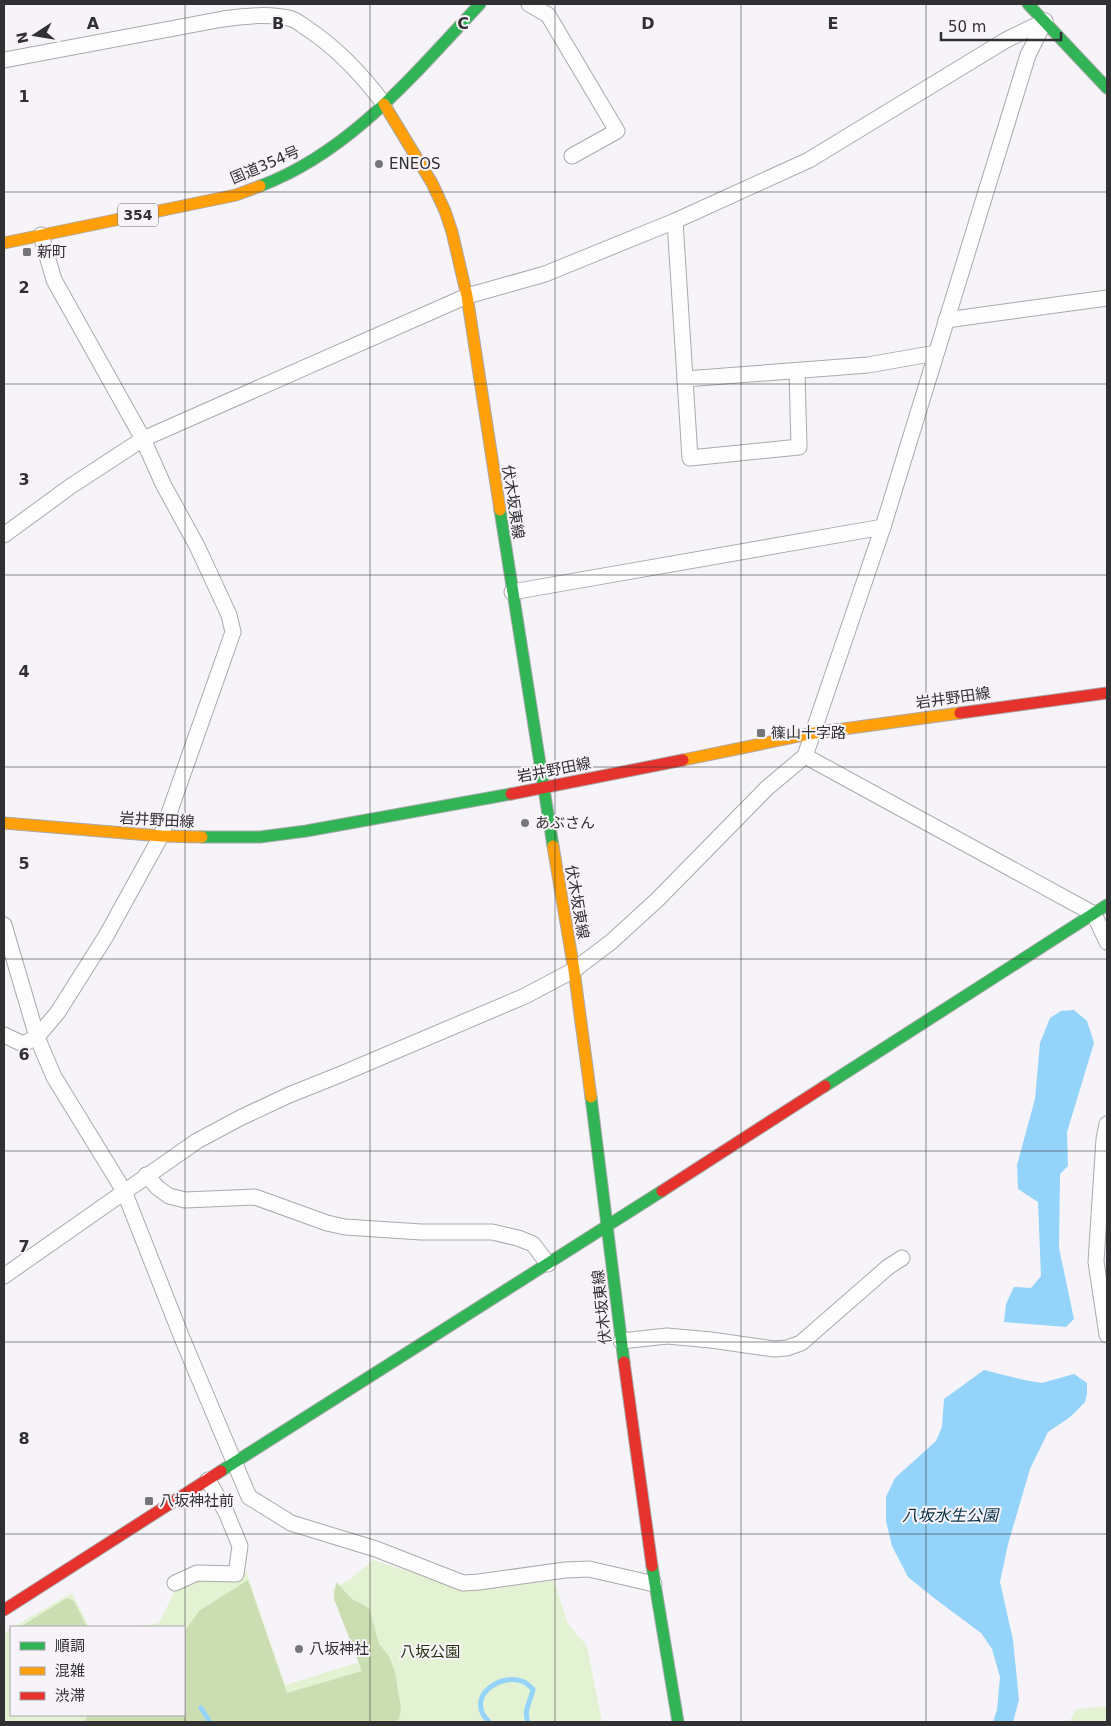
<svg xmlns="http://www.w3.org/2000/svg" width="1111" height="1726" font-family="'DejaVu Sans','Noto Sans JP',sans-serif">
<rect width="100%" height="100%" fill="#f6f4f8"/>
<g fill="#e4f2d4">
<path d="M 373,1560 L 467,1590 L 554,1581 L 568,1624 L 587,1646 L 602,1722 L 4,1722 L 4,1633 L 11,1628 L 11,1715 L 184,1715 L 184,1627 L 134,1627 L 159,1623 L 175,1590 L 195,1578 L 246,1571 L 285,1685 L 360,1662 L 332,1590 L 352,1578 Z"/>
<path d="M 72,1593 L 89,1627 L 13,1627 Z"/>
<path d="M 1107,1706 L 1107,1722 L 1069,1722 L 1077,1709 Z"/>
</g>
<g fill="#cbdeb2">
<path d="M 248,1580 L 287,1693 L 362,1671 L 334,1599 L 336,1582 L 352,1599 L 369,1608 L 379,1644 L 389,1656 L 395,1672 L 401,1709 L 399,1719 L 393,1722 L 85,1722 L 87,1715 L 184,1715 L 184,1632 L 199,1611 Z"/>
<path d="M 67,1598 L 74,1601 L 87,1627 L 20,1627 Z"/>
</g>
<g fill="#94d3fa">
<path d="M 1074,1010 L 1087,1021 L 1094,1043 L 1067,1132 L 1068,1166 L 1060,1174 L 1059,1248 L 1074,1319 L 1066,1327 L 1004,1322 L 1006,1304 L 1014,1287 L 1031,1288 L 1041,1276 L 1038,1202 L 1018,1189 L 1017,1165 L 1035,1099 L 1040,1043 L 1050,1018 L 1061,1011 Z"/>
<path d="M 984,1370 L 1024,1380 L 1042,1383 L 1074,1374 L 1087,1383 L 1087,1394 L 1085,1402 L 1070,1417 L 1048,1432 L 1030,1469 L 1008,1544 L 1000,1582 L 1013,1640 L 1019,1700 L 1013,1722 L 993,1722 L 997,1710 L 1000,1677 L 992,1649 L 981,1633 L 934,1598 L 908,1577 L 892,1546 L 886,1521 L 886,1497 L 895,1478 L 936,1441 L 942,1427 L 944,1399 Z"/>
</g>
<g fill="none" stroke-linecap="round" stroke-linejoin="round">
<g stroke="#94d3fa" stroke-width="5">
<path d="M 201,1708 L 210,1722"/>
<path d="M 489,1722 C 487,1719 483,1716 482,1712 C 473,1690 506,1673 524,1682 C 527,1683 530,1687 533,1689 C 531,1701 523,1710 528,1722"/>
</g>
<defs>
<g id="street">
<path d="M 529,4 L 548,15 L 617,131 L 572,156"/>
<path d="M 4,60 L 223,19 C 245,16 270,13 292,19 C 298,21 303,26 308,29 C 338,49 363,76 384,104"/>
<path d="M 675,221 L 690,458 L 799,447 L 797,371"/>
<path d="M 946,320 L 1107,298"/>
<path d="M 685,379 L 868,365 L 936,353"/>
<path d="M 4,535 L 71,486 L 143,439 L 467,296 L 545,274 L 675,221 L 809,160 L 1006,40 L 1045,21"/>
<path d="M 512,592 L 883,527"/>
<path d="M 805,756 L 1094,914 L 1107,942"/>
<path d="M 4,925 L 37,1037 L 54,1077 L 124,1191 L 182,1338 L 249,1497 L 291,1523 L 376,1549 L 463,1583 L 479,1582 L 565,1570 L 589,1569 L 654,1584"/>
<path d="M 4,1035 L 23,1044 L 37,1037 L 58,1012 L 106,936 L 161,836 L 233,632 L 229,615 L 197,546 L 163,484 L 143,439 L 54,280 L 41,235"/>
<path d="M 1107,1124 L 1104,1139 L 1096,1262 L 1107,1335"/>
<path d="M 146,1175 L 158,1188 L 169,1196 L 185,1200 L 255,1197 L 327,1223 L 345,1227 L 421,1232 L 492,1232 L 518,1238 L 533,1244 L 548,1264"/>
<path d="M 4,1276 L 197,1141 L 240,1118 L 289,1095 L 339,1075 L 525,996 L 574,970 L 611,942 L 657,900 L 767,788 L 805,756 L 883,527 L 1028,55 L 1045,21"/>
<path d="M 621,1341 L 667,1336 L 711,1340 L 774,1349 L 787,1348 L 801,1343 L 888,1267 L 902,1258"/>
<path d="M 175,1583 L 197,1573 L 236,1574 L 240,1546 L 226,1512 L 208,1480"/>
</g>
<g id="fast">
<path d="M 1028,4 L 1107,88"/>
<path d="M 260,186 C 351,152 415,73 480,4"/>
<path d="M 500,510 L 553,846"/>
<path d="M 202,837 L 260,837 L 306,831 L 511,794"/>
<path d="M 825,1086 L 1107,905"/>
<path d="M 591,1097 L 624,1362"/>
<path d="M 221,1471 L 662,1191"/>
<path d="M 652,1566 L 678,1722"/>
</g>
<g id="slow">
<path d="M 384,104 L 432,183 L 445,211 L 452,232 L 467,296 L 500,510"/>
<path d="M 4,243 L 236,195 L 260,186"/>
<path d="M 683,760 L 814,733 L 960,713"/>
<path d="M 4,823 L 161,836 L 202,837"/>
<path d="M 553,846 L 574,970 L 591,1097"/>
</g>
<g id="jam">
<path d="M 960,713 L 1107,693"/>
<path d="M 511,794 L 683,760"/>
<path d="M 662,1191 L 825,1086"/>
<path d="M 624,1362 L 652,1566"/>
<path d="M 4,1610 L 221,1471"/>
</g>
</defs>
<use href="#street" stroke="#aaa9ab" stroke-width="17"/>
<use href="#fast" stroke="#aaa9ab" stroke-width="13"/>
<use href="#slow" stroke="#aaa9ab" stroke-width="13"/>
<use href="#jam" stroke="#aaa9ab" stroke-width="13"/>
<use href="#street" stroke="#fefdfe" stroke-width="15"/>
<use href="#fast" stroke="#30b455" stroke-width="11"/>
<use href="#slow" stroke="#ff9f0a" stroke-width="11"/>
<use href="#jam" stroke="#e5322d" stroke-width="11"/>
</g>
<path fill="none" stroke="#313032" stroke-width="1" stroke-opacity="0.55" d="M 185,4 L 185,1722M 370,4 L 370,1722M 555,4 L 555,1722M 741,4 L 741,1722M 926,4 L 926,1722M 4,192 L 1107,192M 4,384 L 1107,384M 4,575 L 1107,575M 4,767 L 1107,767M 4,959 L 1107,959M 4,1151 L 1107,1151M 4,1342 L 1107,1342M 4,1534 L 1107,1534"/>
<g fill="#767577" stroke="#f7f3f9" stroke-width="2">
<circle cx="379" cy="164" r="5"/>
<rect x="22" y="247" width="10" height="10" rx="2.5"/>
<rect x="756" y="728" width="10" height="10" rx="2.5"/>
<circle cx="525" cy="823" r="5"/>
<rect x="144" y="1496" width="10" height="10" rx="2.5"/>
<circle cx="299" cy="1649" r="5"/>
</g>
<g text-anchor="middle" stroke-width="4" stroke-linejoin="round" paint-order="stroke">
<rect fill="#f7f3f9" stroke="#6c6a6e" stroke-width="1" x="118" y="203.5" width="40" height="23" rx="4"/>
<g font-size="14" font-weight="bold" fill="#313032">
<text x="138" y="220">354</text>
</g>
<g font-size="15" fill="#313032" stroke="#f7f3f9" text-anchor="start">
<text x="389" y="169">ENEOS</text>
<text x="37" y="257">新町</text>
<text x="771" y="738">篠山十字路</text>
<text x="535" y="828">あぶさん</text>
<text x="159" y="1506">八坂神社前</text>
<text x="309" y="1654">八坂神社</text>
</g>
<g font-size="15" fill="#313032" stroke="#f7f3f9">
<text transform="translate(265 165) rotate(-23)" y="5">国道354号</text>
<text transform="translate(513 502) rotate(81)" y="5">伏木坂東線</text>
<text transform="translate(953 698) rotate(-8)" y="5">岩井野田線</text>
<text transform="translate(554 770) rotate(-11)" y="5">岩井野田線</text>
<text transform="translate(157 820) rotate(3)" y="5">岩井野田線</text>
<text transform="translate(577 902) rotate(80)" y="5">伏木坂東線</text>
<text transform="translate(602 1307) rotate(-96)" y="5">伏木坂東線</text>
</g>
<g font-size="15" fill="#243210" stroke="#f7f3f9">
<text x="430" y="1657">八坂公園</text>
</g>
<g font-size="16" font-style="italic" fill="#073147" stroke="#f7f3f9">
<text x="950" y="1521">八坂水生公園</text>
</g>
</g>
<g font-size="16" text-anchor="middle" font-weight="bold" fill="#313032" stroke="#f7f3f9" stroke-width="4" stroke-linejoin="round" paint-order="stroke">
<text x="93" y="29">A</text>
<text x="278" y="29">B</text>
<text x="463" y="29">C</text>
<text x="648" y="29">D</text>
<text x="833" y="29">E</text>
<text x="24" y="102">1</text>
<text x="24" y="293">2</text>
<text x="24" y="485">3</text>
<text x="24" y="677">4</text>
<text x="24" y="869">5</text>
<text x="24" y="1060">6</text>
<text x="24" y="1252">7</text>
<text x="24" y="1444">8</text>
</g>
<rect width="1111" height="1726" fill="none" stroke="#313032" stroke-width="10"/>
<rect x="10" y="1626" width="175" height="90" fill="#f7f3f9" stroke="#a8a5a9"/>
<rect x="20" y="1642" width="25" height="8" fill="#30b455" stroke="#a8a5a9"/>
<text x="55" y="1651" font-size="15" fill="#313032">順調</text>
<rect x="20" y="1667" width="25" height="8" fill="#ff9f0a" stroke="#a8a5a9"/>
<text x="55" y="1676" font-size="15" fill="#313032">混雑</text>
<rect x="20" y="1692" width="25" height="8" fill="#e5322d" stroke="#a8a5a9"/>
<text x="55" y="1701" font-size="15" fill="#313032">渋滞</text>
<g transform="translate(35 35) rotate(258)" stroke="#f7f3f9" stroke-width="4" paint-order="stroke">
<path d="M0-4L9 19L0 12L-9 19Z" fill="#313032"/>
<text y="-8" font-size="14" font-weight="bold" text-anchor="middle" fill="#313032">N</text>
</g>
<path d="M941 32v8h120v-8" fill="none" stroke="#313032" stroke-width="2.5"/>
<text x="948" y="32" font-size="15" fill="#313032" stroke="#f7f3f9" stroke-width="4" paint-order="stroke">50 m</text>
</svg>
